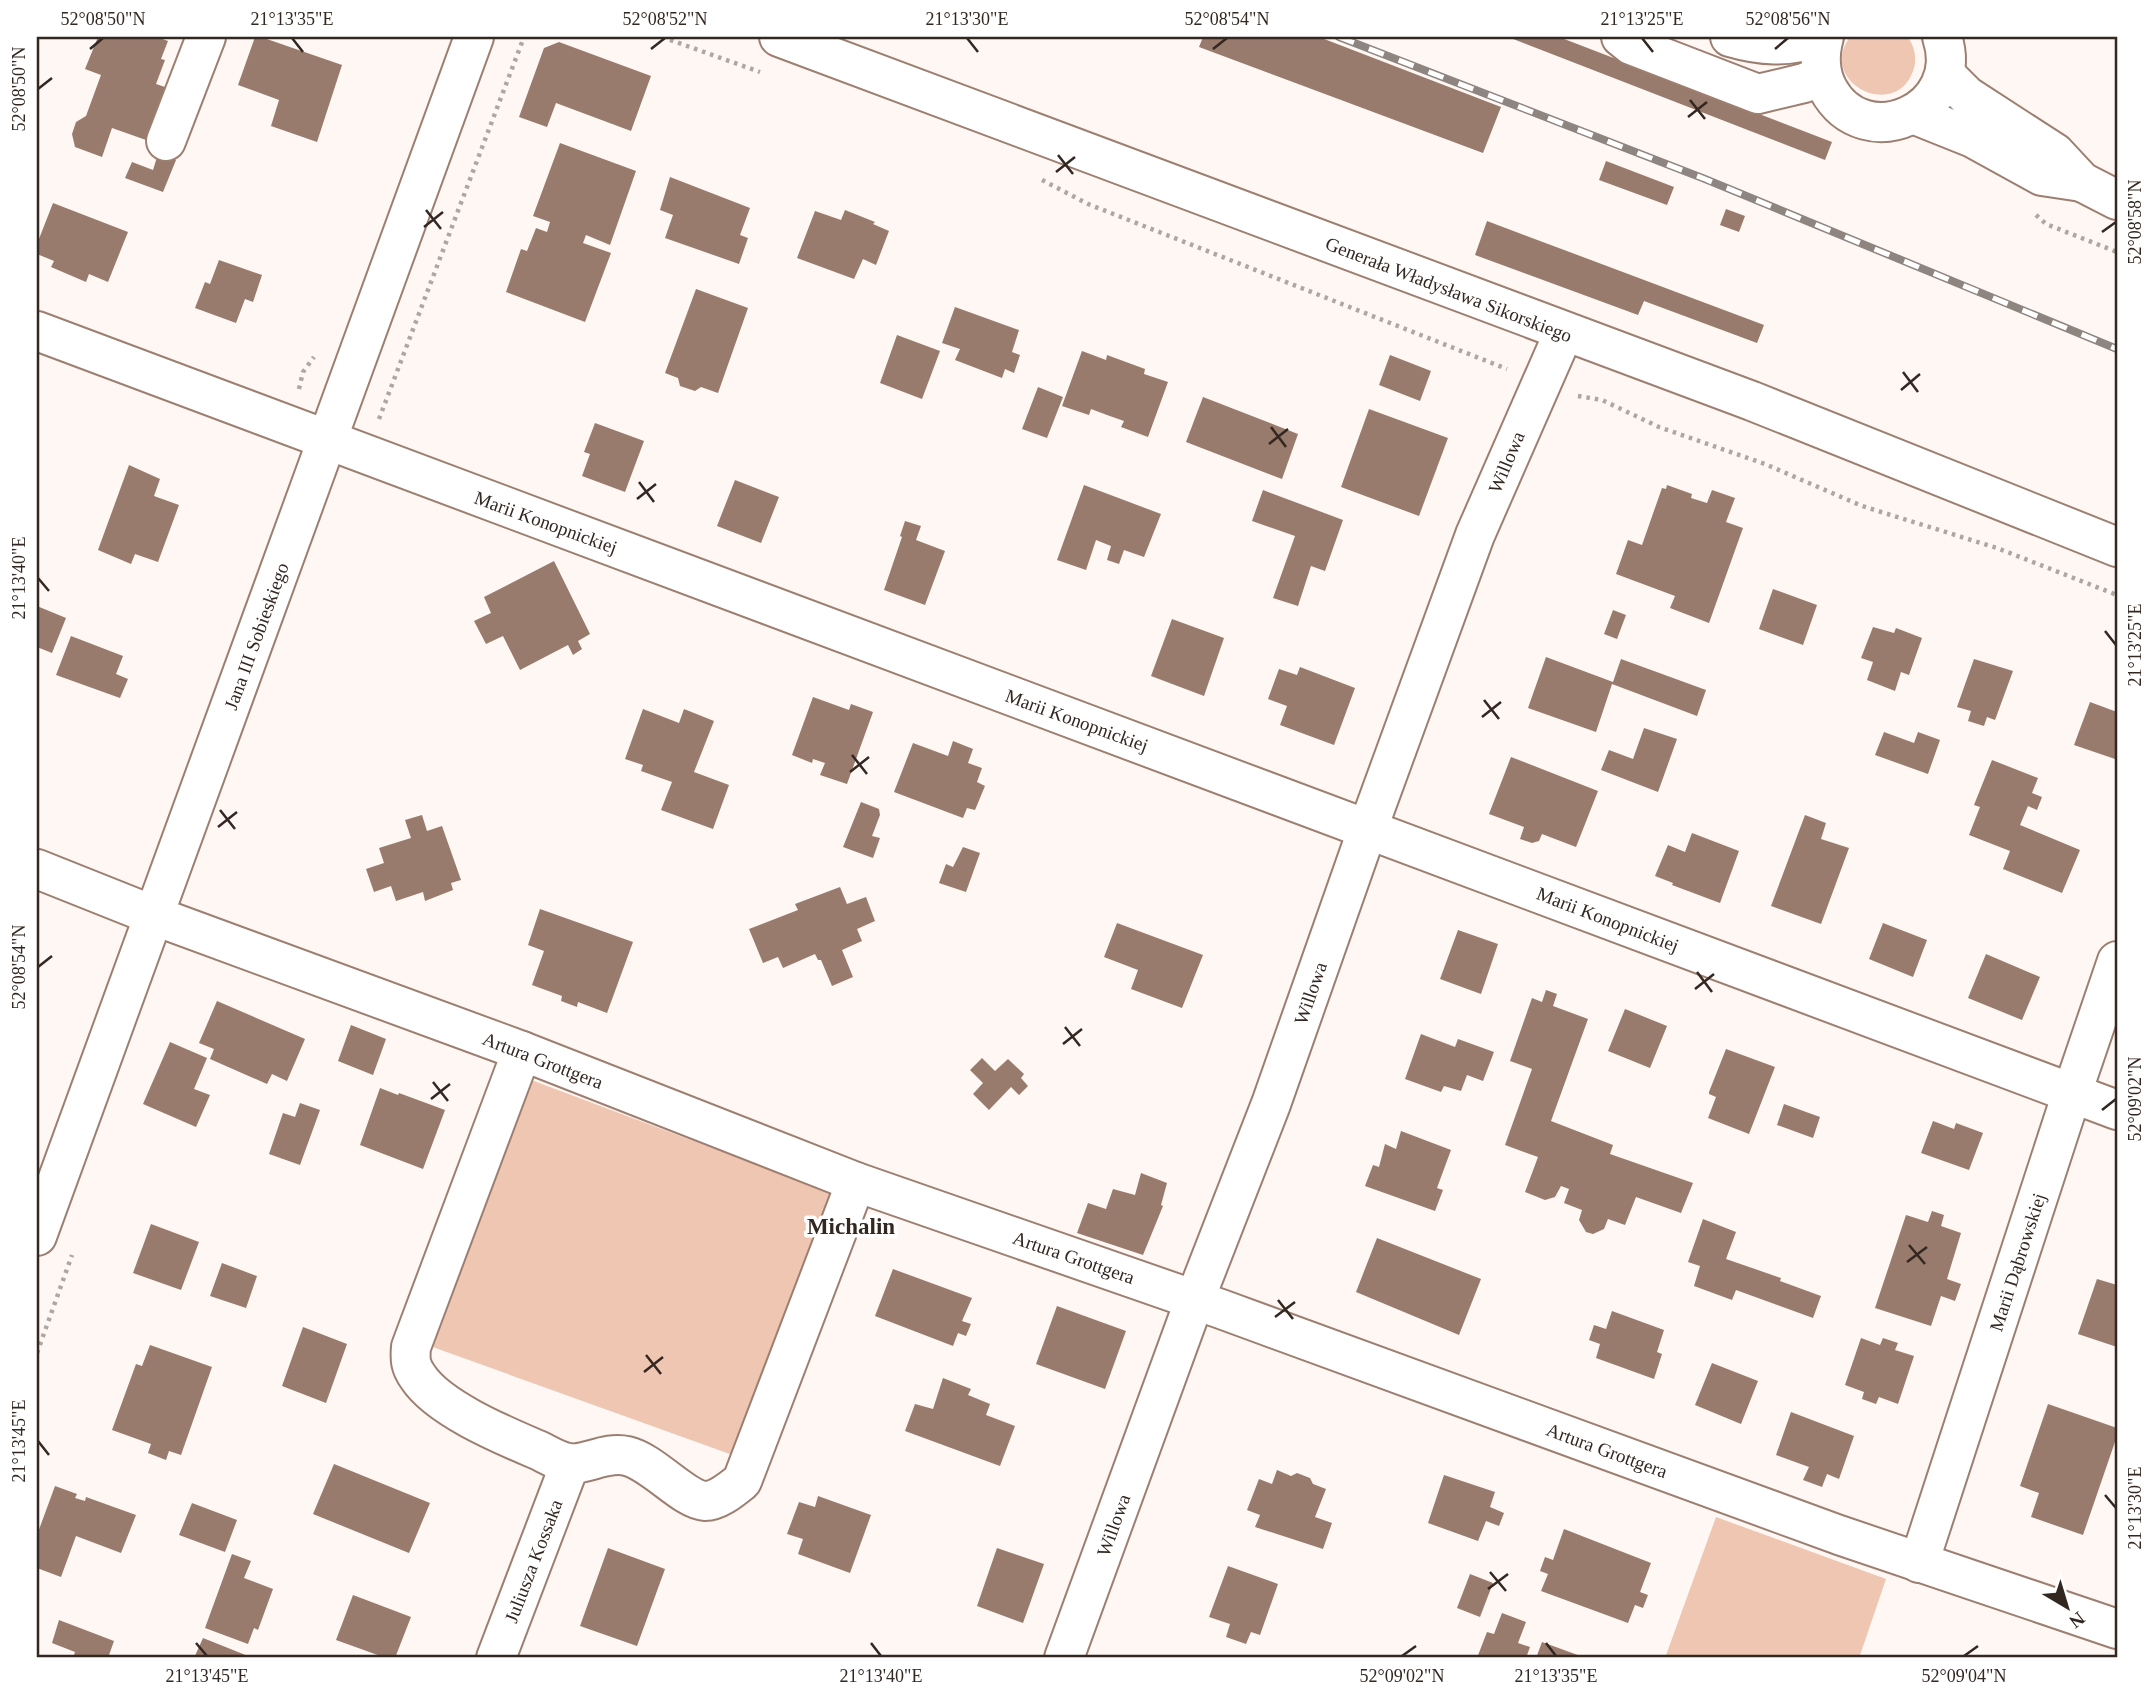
<svg xmlns="http://www.w3.org/2000/svg" width="2154" height="1695" font-family="Georgia,serif">
<rect width="100%" height="100%" fill="#fef7f4"/>
<g fill="#eec6b2">
<path d="M 1850,37 L 1908,37 C 1914,46 1917,57 1914,68 C 1898,123 1816,83 1850,37 Z"/>
<path d="M 526,1078 L 837,1195 L 741,1458 L 427,1345 Z"/>
<path d="M 1716,1517 L 1886,1579 L 1859,1658 L 1665,1658 Z"/>
</g>
<g fill="#987b6c">
<path d="M 98,37 L 157,37 L 168,41 L 161,59 L 165,60 L 156,84 L 165,87 L 146,140 L 112,128 L 102,157 L 75,147 L 72,134 L 76,122 L 86,116 L 101,75 L 85,69 Z"/>
<path d="M 255,37 L 261,37 L 342,65 L 317,142 L 271,126 L 279,100 L 238,85 Z"/>
<path d="M 1203,37 L 1319,37 L 1501,107 L 1483,153 L 1199,47 Z"/>
<path d="M 1508,37 L 1559,37 L 1832,142 L 1825,160 Z"/>
<path d="M 559,42 L 651,76 L 631,131 L 556,103 L 547,127 L 519,117 L 544,48 Z"/>
<path d="M 560,143 L 636,171 L 610,245 L 586,235 L 583,243 L 611,253 L 585,322 L 506,292 L 521,249 L 527,251 L 536,228 L 547,232 L 550,222 L 533,216 Z"/>
<path d="M 158,154 L 176,160 L 163,192 L 125,178 L 132,162 L 153,170 Z"/>
<path d="M 1606,161 L 1674,187 L 1667,205 L 1599,180 Z"/>
<path d="M 670,177 L 750,208 L 740,235 L 748,238 L 739,264 L 665,238 L 673,215 L 660,210 Z"/>
<path d="M 53,203 L 128,232 L 108,282 L 89,274 L 86,282 L 51,267 L 54,261 L 37,254 L 37,244 Z"/>
<path d="M 1726,209 L 1745,216 L 1739,232 L 1720,225 Z"/>
<path d="M 845,210 L 875,222 L 873,224 L 889,231 L 876,265 L 863,259 L 854,279 L 797,258 L 815,211 L 841,220 Z"/>
<path d="M 1487,221 L 1764,325 L 1757,343 L 1644,301 L 1638,315 L 1475,255 Z"/>
<path d="M 219,260 L 262,275 L 253,302 L 245,299 L 236,323 L 195,308 L 205,282 L 210,284 Z"/>
<path d="M 696,289 L 748,308 L 718,393 L 701,387 L 695,391 L 680,386 L 678,378 L 665,373 Z"/>
<path d="M 955,307 L 1019,330 L 1012,352 L 1020,355 L 1014,373 L 1005,369 L 1002,378 L 955,360 L 960,349 L 942,343 Z"/>
<path d="M 897,335 L 940,351 L 922,399 L 880,383 Z"/>
<path d="M 1082,351 L 1106,360 L 1107,355 L 1145,369 L 1144,374 L 1168,382 L 1148,437 L 1121,427 L 1124,421 L 1107,415 L 1091,409 L 1089,415 L 1062,406 Z"/>
<path d="M 1390,355 L 1431,371 L 1420,401 L 1379,385 Z"/>
<path d="M 1038,387 L 1063,397 L 1047,438 L 1022,429 Z"/>
<path d="M 1203,397 L 1298,434 L 1282,479 L 1186,442 Z"/>
<path d="M 1369,409 L 1448,438 L 1419,516 L 1341,487 Z"/>
<path d="M 595,423 L 644,441 L 625,492 L 582,476 L 590,454 L 584,452 Z"/>
<path d="M 129,465 L 160,479 L 154,496 L 179,505 L 158,562 L 135,554 L 131,564 L 98,550 Z"/>
<path d="M 735,480 L 779,497 L 761,543 L 717,526 Z"/>
<path d="M 1084,485 L 1161,514 L 1144,557 L 1124,550 L 1119,564 L 1107,560 L 1111,546 L 1096,540 L 1086,570 L 1057,560 Z"/>
<path d="M 1667,485 L 1692,494 L 1691,498 L 1707,503 L 1712,490 L 1735,498 L 1726,522 L 1743,528 L 1709,623 L 1670,608 L 1675,596 L 1616,574 L 1628,540 L 1642,545 L 1662,488 L 1666,489 Z"/>
<path d="M 1263,490 L 1343,520 L 1325,571 L 1311,566 L 1298,606 L 1273,598 L 1295,536 L 1252,521 Z"/>
<path d="M 905,521 L 921,526 L 916,540 L 945,551 L 925,605 L 884,590 L 902,537 L 900,536 Z"/>
<path d="M 554,561 L 590,634 L 578,641 L 582,649 L 573,655 L 568,645 L 520,670 L 503,636 L 486,644 L 474,621 L 491,613 L 484,597 Z"/>
<path d="M 1773,589 L 1817,605 L 1803,645 L 1759,629 Z"/>
<path d="M 37,606 L 66,618 L 52,653 L 37,647 Z"/>
<path d="M 1613,610 L 1626,615 L 1617,639 L 1604,634 Z"/>
<path d="M 1172,619 L 1224,638 L 1204,696 L 1151,676 Z"/>
<path d="M 1873,627 L 1894,633 L 1896,628 L 1922,638 L 1909,675 L 1901,672 L 1895,691 L 1867,680 L 1873,662 L 1861,658 Z"/>
<path d="M 71,636 L 123,656 L 116,674 L 128,679 L 120,698 L 56,675 Z"/>
<path d="M 1546,657 L 1613,682 L 1621,659 L 1706,690 L 1697,716 L 1612,684 L 1596,732 L 1528,708 Z"/>
<path d="M 1974,659 L 2013,671 L 1995,720 L 1987,717 L 1984,726 L 1968,721 L 1971,711 L 1957,707 Z"/>
<path d="M 1300,667 L 1355,688 L 1334,745 L 1280,725 L 1287,706 L 1268,699 L 1279,669 L 1297,675 Z"/>
<path d="M 813,697 L 849,710 L 851,704 L 873,712 L 847,784 L 820,775 L 825,763 L 813,759 L 812,763 L 792,755 Z"/>
<path d="M 2090,702 L 2117,712 L 2115,759 L 2074,745 Z"/>
<path d="M 643,709 L 679,723 L 684,709 L 714,721 L 694,772 L 729,785 L 713,829 L 661,810 L 672,782 L 641,771 L 643,765 L 625,759 Z"/>
<path d="M 1644,728 L 1677,739 L 1658,792 L 1601,770 L 1609,750 L 1633,759 Z"/>
<path d="M 1884,732 L 1914,743 L 1918,732 L 1940,740 L 1928,774 L 1875,755 Z"/>
<path d="M 953,741 L 973,749 L 968,763 L 982,768 L 977,782 L 985,786 L 975,810 L 967,808 L 963,818 L 894,792 L 913,743 L 948,756 Z"/>
<path d="M 1511,757 L 1598,791 L 1576,847 L 1542,834 L 1539,841 L 1532,843 L 1520,839 L 1524,827 L 1489,814 Z"/>
<path d="M 1992,760 L 2038,778 L 2032,793 L 2042,797 L 2037,810 L 2028,806 L 2020,825 L 2080,850 L 2062,893 L 2003,869 L 2010,851 L 1969,835 L 1980,807 L 1974,805 Z"/>
<path d="M 861,802 L 879,809 L 880,815 L 872,836 L 880,838 L 873,858 L 843,847 Z"/>
<path d="M 422,815 L 427,831 L 442,826 L 461,880 L 451,883 L 453,890 L 425,901 L 423,892 L 396,901 L 391,886 L 374,892 L 366,869 L 384,863 L 379,848 L 411,838 L 405,820 Z"/>
<path d="M 1805,815 L 1826,823 L 1821,839 L 1849,848 L 1821,924 L 1771,906 Z"/>
<path d="M 1692,833 L 1739,851 L 1720,903 L 1672,885 L 1673,883 L 1655,876 L 1668,845 L 1685,852 Z"/>
<path d="M 963,847 L 980,853 L 966,892 L 939,883 L 946,864 L 953,867 Z"/>
<path d="M 840,887 L 847,904 L 866,897 L 875,921 L 857,929 L 862,941 L 842,950 L 853,977 L 832,986 L 821,960 L 818,960 L 815,954 L 783,968 L 778,957 L 763,963 L 749,929 L 798,910 L 795,904 Z"/>
<path d="M 540,909 L 633,942 L 607,1013 L 578,1002 L 577,1007 L 561,1001 L 562,996 L 532,985 L 544,951 L 528,945 Z"/>
<path d="M 1117,923 L 1203,955 L 1182,1008 L 1131,989 L 1138,970 L 1104,957 Z"/>
<path d="M 1883,923 L 1927,940 L 1913,977 L 1869,959 Z"/>
<path d="M 1458,930 L 1498,944 L 1481,994 L 1440,979 Z"/>
<path d="M 1986,954 L 2040,977 L 2022,1020 L 1968,998 Z"/>
<path d="M 1546,990 L 1557,994 L 1553,1006 L 1588,1019 L 1551,1121 L 1613,1145 L 1610,1154 L 1693,1183 L 1681,1213 L 1636,1197 L 1625,1225 L 1608,1219 L 1604,1229 L 1593,1234 L 1586,1232 L 1579,1220 L 1582,1210 L 1564,1203 L 1569,1189 L 1561,1186 L 1555,1197 L 1545,1200 L 1525,1192 L 1538,1157 L 1505,1145 L 1532,1069 L 1510,1061 L 1532,998 L 1542,1002 Z"/>
<path d="M 217,1001 L 305,1039 L 287,1081 L 272,1074 L 267,1084 L 210,1059 L 214,1049 L 199,1043 Z"/>
<path d="M 1625,1009 L 1667,1026 L 1650,1068 L 1608,1051 Z"/>
<path d="M 351,1025 L 386,1039 L 373,1075 L 338,1061 Z"/>
<path d="M 1421,1034 L 1455,1047 L 1458,1039 L 1494,1052 L 1483,1081 L 1467,1075 L 1461,1091 L 1444,1086 L 1441,1092 L 1405,1079 Z"/>
<path d="M 170,1042 L 207,1058 L 194,1089 L 210,1095 L 196,1127 L 143,1104 Z"/>
<path d="M 1726,1049 L 1775,1067 L 1749,1134 L 1708,1118 L 1716,1097 L 1709,1094 L 1709,1092 Z"/>
<path d="M 982,1058 L 995,1071 L 1008,1059 L 1024,1074 L 1021,1078 L 1028,1086 L 1019,1095 L 1011,1087 L 989,1110 L 973,1094 L 983,1083 L 970,1070 Z"/>
<path d="M 380,1088 L 398,1095 L 399,1093 L 445,1110 L 423,1169 L 360,1145 Z"/>
<path d="M 300,1103 L 320,1110 L 300,1165 L 269,1154 L 283,1113 L 295,1117 Z"/>
<path d="M 1784,1104 L 1820,1117 L 1813,1138 L 1777,1125 Z"/>
<path d="M 1933,1121 L 1954,1129 L 1956,1123 L 1983,1133 L 1969,1170 L 1921,1153 Z"/>
<path d="M 1401,1131 L 1451,1150 L 1437,1188 L 1443,1190 L 1435,1211 L 1365,1186 L 1373,1165 L 1379,1167 L 1385,1144 L 1396,1149 Z"/>
<path d="M 1141,1173 L 1167,1183 L 1161,1205 L 1163,1206 L 1143,1255 L 1077,1233 L 1088,1203 L 1106,1209 L 1113,1189 L 1135,1195 Z"/>
<path d="M 1932,1211 L 1944,1215 L 1941,1226 L 1961,1233 L 1947,1279 L 1961,1284 L 1955,1301 L 1941,1296 L 1931,1326 L 1875,1308 L 1906,1215 L 1928,1222 Z"/>
<path d="M 1703,1219 L 1736,1232 L 1726,1259 L 1781,1278 L 1780,1281 L 1821,1296 L 1813,1318 L 1736,1290 L 1732,1300 L 1694,1286 L 1700,1266 L 1688,1262 Z"/>
<path d="M 151,1224 L 199,1242 L 181,1290 L 133,1273 Z"/>
<path d="M 1377,1238 L 1481,1279 L 1459,1335 L 1356,1292 Z"/>
<path d="M 222,1263 L 257,1276 L 246,1308 L 210,1296 Z"/>
<path d="M 893,1269 L 972,1298 L 962,1321 L 971,1324 L 966,1336 L 958,1333 L 953,1346 L 875,1316 Z"/>
<path d="M 2097,1279 L 2117,1285 L 2117,1347 L 2078,1334 Z"/>
<path d="M 1057,1306 L 1126,1331 L 1105,1389 L 1036,1364 Z"/>
<path d="M 1612,1311 L 1664,1330 L 1657,1352 L 1662,1354 L 1654,1379 L 1596,1358 L 1600,1344 L 1589,1340 L 1594,1325 L 1606,1329 Z"/>
<path d="M 303,1327 L 347,1344 L 326,1403 L 282,1386 Z"/>
<path d="M 1861,1338 L 1880,1345 L 1883,1338 L 1898,1343 L 1895,1350 L 1914,1356 L 1898,1404 L 1879,1397 L 1876,1404 L 1862,1399 L 1864,1392 L 1845,1385 Z"/>
<path d="M 150,1345 L 212,1367 L 181,1455 L 169,1451 L 166,1460 L 148,1453 L 151,1444 L 112,1430 L 136,1364 L 142,1366 Z"/>
<path d="M 1712,1363 L 1758,1381 L 1741,1424 L 1695,1405 Z"/>
<path d="M 943,1378 L 971,1389 L 968,1395 L 990,1404 L 986,1415 L 1015,1426 L 1000,1466 L 905,1431 L 915,1404 L 933,1409 Z"/>
<path d="M 2048,1404 L 2117,1428 L 2117,1436 L 2083,1535 L 2031,1517 L 2039,1493 L 2020,1486 Z"/>
<path d="M 1791,1412 L 1854,1436 L 1839,1479 L 1827,1474 L 1822,1487 L 1803,1480 L 1809,1467 L 1776,1455 Z"/>
<path d="M 334,1464 L 430,1503 L 409,1553 L 313,1514 Z"/>
<path d="M 1277,1470 L 1291,1476 L 1297,1473 L 1310,1478 L 1313,1484 L 1326,1489 L 1315,1517 L 1332,1523 L 1323,1549 L 1255,1527 L 1260,1515 L 1247,1510 L 1259,1479 L 1272,1484 Z"/>
<path d="M 1444,1475 L 1495,1492 L 1490,1507 L 1504,1513 L 1499,1526 L 1486,1521 L 1478,1541 L 1428,1523 Z"/>
<path d="M 55,1486 L 77,1494 L 75,1498 L 85,1501 L 86,1497 L 136,1515 L 121,1553 L 76,1536 L 61,1577 L 37,1568 L 37,1535 Z"/>
<path d="M 818,1496 L 871,1515 L 850,1573 L 798,1554 L 803,1539 L 787,1534 L 799,1502 L 815,1507 Z"/>
<path d="M 192,1503 L 237,1520 L 225,1552 L 179,1535 Z"/>
<path d="M 1564,1529 L 1651,1563 L 1640,1592 L 1648,1595 L 1643,1608 L 1635,1605 L 1628,1623 L 1541,1591 L 1548,1574 L 1540,1571 L 1545,1557 L 1553,1560 Z"/>
<path d="M 608,1548 L 665,1569 L 637,1646 L 580,1626 Z"/>
<path d="M 997,1548 L 1044,1564 L 1023,1623 L 977,1606 Z"/>
<path d="M 232,1554 L 251,1561 L 244,1578 L 273,1589 L 258,1630 L 254,1628 L 248,1644 L 205,1628 Z"/>
<path d="M 1228,1566 L 1278,1584 L 1260,1635 L 1251,1632 L 1246,1644 L 1226,1637 L 1230,1624 L 1209,1617 Z"/>
<path d="M 1470,1574 L 1493,1583 L 1480,1617 L 1457,1608 Z"/>
<path d="M 353,1595 L 411,1617 L 395,1658 L 386,1658 L 336,1640 Z"/>
<path d="M 1502,1613 L 1526,1622 L 1518,1643 L 1530,1647 L 1526,1658 L 1477,1658 L 1487,1632 L 1494,1634 Z"/>
<path d="M 59,1620 L 114,1641 L 108,1658 L 73,1658 L 75,1652 L 52,1643 Z"/>
<path d="M 203,1638 L 253,1658 L 194,1658 Z"/>
<path d="M 1542,1642 L 1586,1658 L 1536,1658 Z"/>
</g>
<g fill="none" stroke-linecap="round" stroke-linejoin="round">
<defs>
<g id="minor">
<path d="M 166,141 L 206,37"/>
<path d="M 37,331 L 2117,1110"/>
<path d="M 37,869 L 155,916 L 522,1051 L 856,1182 L 1221,1309 L 1839,1535 L 2117,1629"/>
<path d="M 522,1051 L 411,1347 C 410,1359 410,1366 418,1377 C 439,1409 505,1436 540,1451 C 548,1455 560,1462 569,1463 C 586,1466 605,1451 627,1456 C 653,1462 684,1500 705,1501 C 718,1501 732,1489 742,1481 L 856,1182"/>
<path d="M 37,1236 L 474,37"/>
<path d="M 1919,1563 L 2072,1093 L 2117,961"/>
<path d="M 496,1658 L 570,1464"/>
<path d="M 1064,1658 L 1195,1299 L 1271,1104 L 1368,828 L 1475,535 L 1564,332"/>
</g>
<g id="major">
<path d="M 779,37 L 1752,401 L 2117,547"/>
<path d="M 1621,37 L 1631,45 L 1758,94 L 1804,83 L 1822,76"/>
<path d="M 1730,37 C 1761,46 1787,48 1819,37"/>
<path d="M 1824,37 C 1819,55 1819,72 1828,89 C 1865,157 1967,110 1942,37"/>
<path d="M 1945,74 L 1967,96 L 2055,153 L 2082,182 L 2117,200"/>
<path d="M 1913,114 L 1973,138 L 2042,176 L 2082,182"/>
</g>
</defs>
<use href="#minor" stroke="#9d7f71" stroke-width="42"/>
<use href="#major" stroke="#9d7f71" stroke-width="42"/>
<g stroke="#afa6a1" stroke-width="4.5" stroke-dasharray="3.5 5" stroke-linecap="butt">
<path d="M 662,37 L 760,72"/>
<path d="M 1042,180 L 1088,204 L 1507,369"/>
<path d="M 2036,215 L 2046,224 L 2117,252"/>
<path d="M 299,389 L 303,372 L 314,357"/>
<path d="M 1578,396 L 1602,400 L 1659,427 L 1765,464 L 1862,506 L 1997,548 L 2117,595"/>
<path d="M 379,419 L 524,37"/>
<path d="M 37,1353 L 72,1255"/>
</g>
<use href="#minor" stroke="#fff" stroke-width="38"/>
<use href="#major" stroke="#fff" stroke-width="38"/>
<defs>
<path id="rail" d="M 1339,37 L 1705,179 L 2117,349"/>
</defs>
<use href="#rail" stroke="#8f8580" stroke-width="8"/>
<use href="#rail" stroke="#fff" stroke-width="5" stroke-dasharray="16" stroke-linecap="butt"/>
</g>
<path fill="none" stroke="#332721" stroke-width="2.5" d="M 292,38 L 303,52M 967,38 L 978,52M 1642,38 L 1653,52M 90,49 L 103,38M 651,49 L 665,38M 1213,49 L 1227,38M 1775,49 L 1788,38M 38,89 L 52,78M 1690,100 L 1705,119M 1688,117 L 1707,102M 1058,155 L 1073,174M 1056,172 L 1075,157M 426,210 L 441,229M 424,227 L 443,212M 2102,232 L 2116,222M 1903,372 L 1918,392M 1901,390 L 1920,374M 1271,427 L 1286,447M 1269,444 L 1288,429M 639,482 L 654,502M 637,499 L 656,484M 38,578 L 49,591M 2105,631 L 2116,645M 1484,700 L 1499,719M 1482,717 L 1501,702M 852,755 L 867,774M 850,772 L 869,757M 220,810 L 235,829M 218,827 L 237,812M 38,967 L 52,956M 1697,972 L 1712,992M 1695,989 L 1714,974M 1065,1027 L 1080,1046M 1063,1044 L 1082,1029M 433,1082 L 448,1101M 431,1099 L 450,1084M 2102,1110 L 2116,1099M 1909,1245 L 1925,1264M 1907,1262 L 1927,1247M 1278,1300 L 1293,1319M 1275,1317 L 1295,1302M 646,1355 L 661,1374M 644,1372 L 663,1357M 38,1441 L 49,1455M 2105,1495 L 2116,1508M 1490,1572 L 1506,1591M 1488,1589 L 1508,1574M 196,1643 L 207,1656M 871,1643 L 881,1656M 1546,1643 L 1556,1656M 1402,1656 L 1416,1646M 1964,1656 L 1978,1646"/>
<g text-anchor="middle" stroke-width="7" stroke-linejoin="round" paint-order="stroke">
<g font-size="19" fill="#332721" stroke="#fff">
<text transform="translate(1449 289) rotate(21)" y="7">Generała Władysława Sikorskiego</text>
<text transform="translate(1506 462) rotate(-67)" y="7">Willowa</text>
<text transform="translate(546 522) rotate(20)" y="7">Marii Konopnickiej</text>
<text transform="translate(256 636) rotate(-70)" y="7">Jana III Sobieskiego</text>
<text transform="translate(1077 720) rotate(20)" y="7">Marii Konopnickiej</text>
<text transform="translate(1608 919) rotate(21)" y="7">Marii Konopnickiej</text>
<text transform="translate(1310 993) rotate(-71)" y="7">Willowa</text>
<text transform="translate(543 1060) rotate(21)" y="7">Artura Grottgera</text>
<text transform="translate(1074 1257) rotate(19)" y="7">Artura Grottgera</text>
<text transform="translate(2017 1262) rotate(-72)" y="7">Marii Dąbrowskiej</text>
<text transform="translate(1607 1450) rotate(20)" y="7">Artura Grottgera</text>
<text transform="translate(1113 1525) rotate(-70)" y="7">Willowa</text>
<text transform="translate(533 1561) rotate(-69)" y="7">Juliusza Kossaka</text>
</g>
<g font-size="23" font-weight="bold" fill="#332721" stroke="#fff">
<text x="851" y="1234">Michalin</text>
</g>
</g>
<rect width="2154" height="1695" fill="none" stroke="#ffffff" stroke-width="77"/>
<g transform="translate(2067 1607) rotate(142)" stroke="#ffffff" stroke-width="5" paint-order="stroke">
<path d="M0-5L12 26L0 18L-12 26Z" fill="#332721"/>
<text y="-10" font-size="19" font-weight="bold" text-anchor="middle" fill="#332721">N</text>
</g>
<rect x="38" y="38" width="2078" height="1618" fill="none" stroke="#332721" stroke-width="2.5"/>
<g font-size="18" text-anchor="middle" fill="#332721">
<text x="103" y="25">52°08'50"N</text>
<text x="292" y="25">21°13'35"E</text>
<text x="665" y="25">52°08'52"N</text>
<text x="967" y="25">21°13'30"E</text>
<text x="1227" y="25">52°08'54"N</text>
<text x="1642" y="25">21°13'25"E</text>
<text x="1788" y="25">52°08'56"N</text>
<text transform="translate(19 89) rotate(-90)" y="6">52°08'50"N</text>
<text transform="translate(2135 222) rotate(-90)" y="6">52°08'58"N</text>
<text transform="translate(19 578) rotate(-90)" y="6">21°13'40"E</text>
<text transform="translate(2135 645) rotate(-90)" y="6">21°13'25"E</text>
<text transform="translate(19 967) rotate(-90)" y="6">52°08'54"N</text>
<text transform="translate(2135 1099) rotate(-90)" y="6">52°09'02"N</text>
<text transform="translate(19 1441) rotate(-90)" y="6">21°13'45"E</text>
<text transform="translate(2135 1508) rotate(-90)" y="6">21°13'30"E</text>
<text x="207" y="1682">21°13'45"E</text>
<text x="881" y="1682">21°13'40"E</text>
<text x="1402" y="1682">52°09'02"N</text>
<text x="1556" y="1682">21°13'35"E</text>
<text x="1964" y="1682">52°09'04"N</text>
</g>
</svg>
